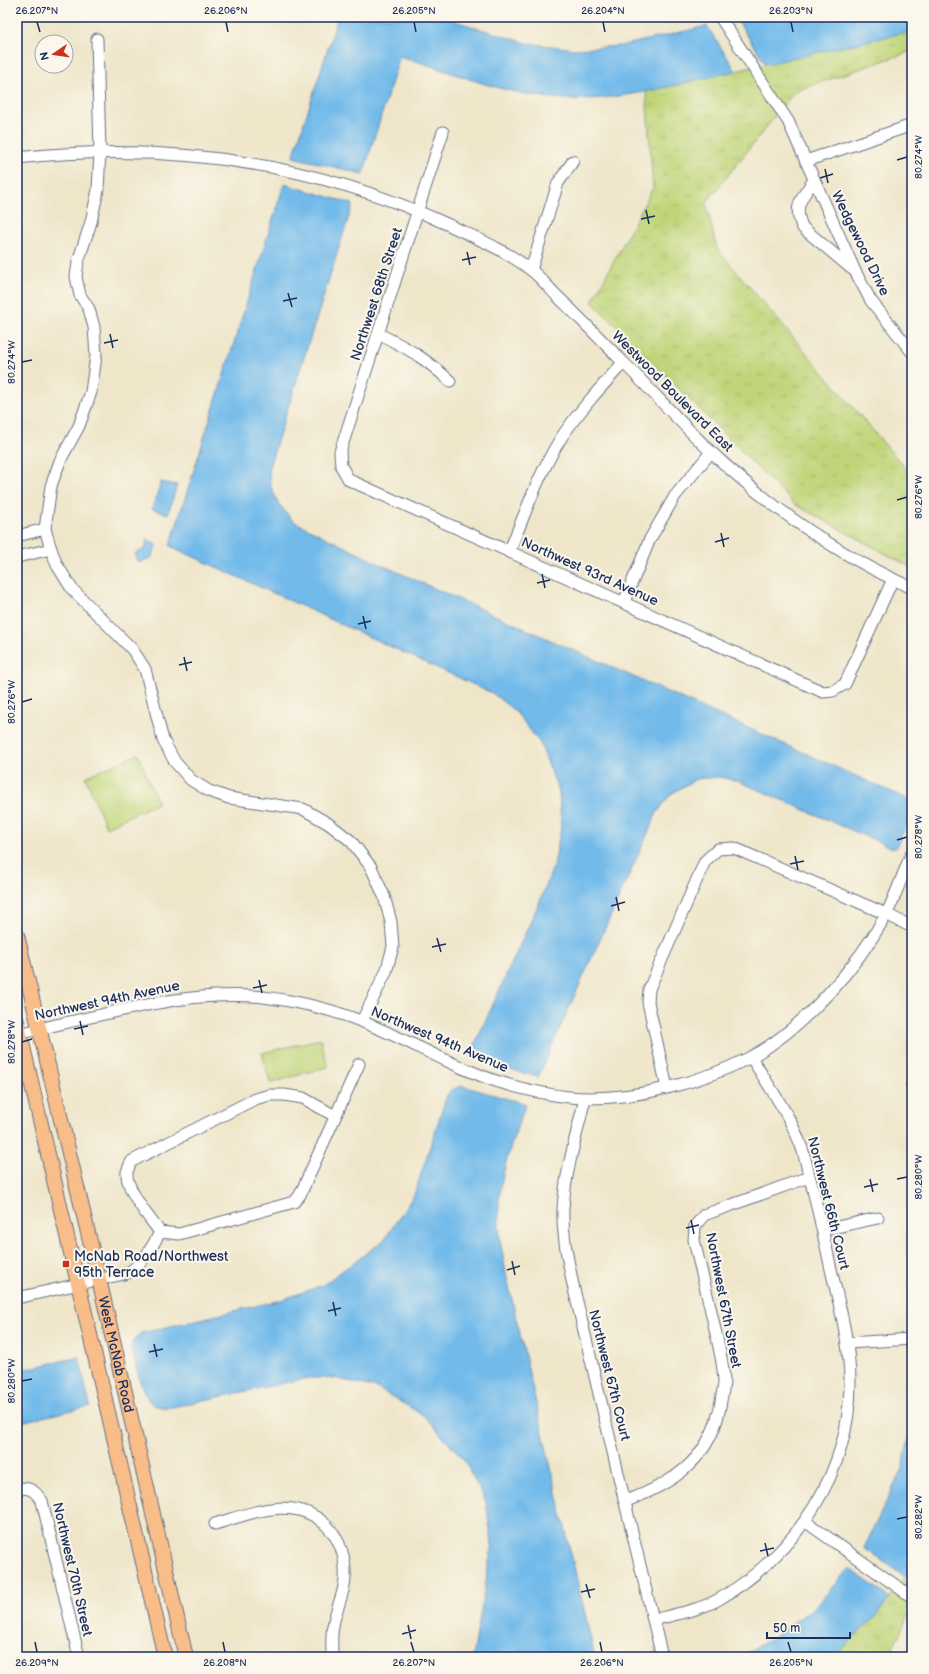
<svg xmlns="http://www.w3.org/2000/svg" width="929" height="1674" font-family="'Balsamiq Sans',sans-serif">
<defs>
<pattern id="grass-tufts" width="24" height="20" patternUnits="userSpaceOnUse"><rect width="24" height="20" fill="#c0d579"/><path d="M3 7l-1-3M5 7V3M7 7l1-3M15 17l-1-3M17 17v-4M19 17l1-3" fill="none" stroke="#a4b76b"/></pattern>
</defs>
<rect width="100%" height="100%" fill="#fbf7ec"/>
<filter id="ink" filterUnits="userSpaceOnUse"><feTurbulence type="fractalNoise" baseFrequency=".025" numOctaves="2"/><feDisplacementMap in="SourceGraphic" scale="8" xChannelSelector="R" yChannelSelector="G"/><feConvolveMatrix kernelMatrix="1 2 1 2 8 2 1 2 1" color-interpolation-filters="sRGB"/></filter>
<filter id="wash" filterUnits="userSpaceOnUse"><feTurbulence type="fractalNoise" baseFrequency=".012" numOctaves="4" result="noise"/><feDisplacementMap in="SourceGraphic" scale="16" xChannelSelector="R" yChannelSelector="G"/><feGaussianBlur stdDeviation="0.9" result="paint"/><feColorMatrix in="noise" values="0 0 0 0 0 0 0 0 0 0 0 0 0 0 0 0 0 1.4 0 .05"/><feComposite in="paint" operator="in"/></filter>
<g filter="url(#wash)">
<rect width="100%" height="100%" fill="#efe6ca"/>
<g fill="url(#grass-tufts)" stroke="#6e826c">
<path d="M 748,17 L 912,17 L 912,51 L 795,91 L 706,203 L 717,249 L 912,476 L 912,568 L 794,504 L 592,302 L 653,188 L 646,91 L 766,64 L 737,20 Z"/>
<path d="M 912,1565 L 912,1609 L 892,1649 L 895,1657 L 839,1657 L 838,1653 C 866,1625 892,1599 912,1565 Z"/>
</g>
<g fill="#c0d579" stroke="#6e826c">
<path d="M 138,754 L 158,803 L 106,827 L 85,777 Z"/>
<path d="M 320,1039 L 328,1067 L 270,1083 L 262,1053 Z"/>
</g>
<g fill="#71baea" stroke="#4674a4">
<path d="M 338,17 L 442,17 L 526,43 L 575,49 L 621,46 L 707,26 L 736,71 C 673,85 608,106 544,97 C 494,91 447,70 400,56 L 363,174 L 293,157 Z"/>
<path d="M 748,17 L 912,17 L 912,31 L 766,64 L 737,20 Z"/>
<path d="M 284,184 L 353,204 L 269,467 L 270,484 L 278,503 L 293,521 L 373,561 L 912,801 L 912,813 L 895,849 L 738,781 L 719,777 L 696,779 L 671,794 L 657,813 L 538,1077 L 504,1068 L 470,1055 L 539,903 L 554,865 L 561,828 L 559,792 L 540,743 L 516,712 L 492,693 L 170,546 Z"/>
<path d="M 161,482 L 177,485 L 168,514 L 152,509 Z"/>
<path d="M 147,540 L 157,545 L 152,557 L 139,563 L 135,554 L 145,549 Z"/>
<path d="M 462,1086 L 526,1104 C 510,1145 496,1184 499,1229 C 500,1244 504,1259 506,1274 L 595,1657 L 473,1657 L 492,1544 L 486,1502 L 463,1458 L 423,1415 L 377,1388 L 334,1378 L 308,1378 L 172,1407 C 166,1407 160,1408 154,1405 C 142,1399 135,1361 131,1348 L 132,1343 L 141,1333 L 281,1300 L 323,1285 L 384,1240 L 414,1195 L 447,1095 L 451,1090 Z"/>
<path d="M 79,1357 L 90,1406 L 17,1423 L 17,1371 Z"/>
<path d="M 912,1409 L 912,1565 L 905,1577 L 864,1548 L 902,1469 L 910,1434 Z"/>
<path d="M 849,1568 L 890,1598 L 874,1618 L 838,1653 L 839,1657 L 740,1657 L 771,1639 L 815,1607 Z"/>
</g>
</g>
<g filter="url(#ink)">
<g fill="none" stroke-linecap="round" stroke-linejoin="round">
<defs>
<g id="minor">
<path d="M 720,17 L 788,121 L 855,271 L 871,301 L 912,352"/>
<path d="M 97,39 L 100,152 L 98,190 L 91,222 L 78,262 L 76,277 L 80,295 L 89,309 L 94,327 L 96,356 L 91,392 L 79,426 L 60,461 L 51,486 L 45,529 L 51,549 L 57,565 L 72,589 L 132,649 L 145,669 L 163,740 L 175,762 L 191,780 L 209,791 L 229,798 L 303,809 L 329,824 L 351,841 L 371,867 L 384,896 L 391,922 L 393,947 L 386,972 L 362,1021"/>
<path d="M 443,132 L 340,452 L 341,466 L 349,480 L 823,692 L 833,691 L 845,684 L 893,579"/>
<path d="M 17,158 C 166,142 312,161 449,225 C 476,238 507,251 531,270 C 540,277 548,287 557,296 C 578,316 598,337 619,358 C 650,389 679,421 710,451 C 770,507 838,555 912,588"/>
<path d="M 806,161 L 912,125"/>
<path d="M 814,180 C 802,197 792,207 803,228 L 852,269"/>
<path d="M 531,270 L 558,183 L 573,161"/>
<path d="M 379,334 C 408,348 426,359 450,381"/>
<path d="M 17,536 L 45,529"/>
<path d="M 509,552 C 525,514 539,473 561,438 C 579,411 601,387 623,363"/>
<path d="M 17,557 L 51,549"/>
<path d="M 624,602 L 650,539 L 675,496 L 711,452"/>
<path d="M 20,1034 C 46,1027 73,1021 100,1015 C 153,1003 208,991 263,997 C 296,1001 331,1009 363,1022 C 409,1040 452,1067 499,1082 C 526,1090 557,1097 585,1098 C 638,1099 702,1082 749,1058 C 802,1030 857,967 886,915 C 896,895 903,873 912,853"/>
<path d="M 912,1086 L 912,1085"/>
<path d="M 667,1088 L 648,1002 L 649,989 L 705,861 L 718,849 L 734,848 L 886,914 L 912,927"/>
<path d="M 585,1098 C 577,1134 565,1172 563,1209 C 562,1235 568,1260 573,1285 L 662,1657"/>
<path d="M 335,1116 L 303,1098 L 284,1095 L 270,1095 L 255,1099 L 132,1161 C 130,1164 128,1169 127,1172 C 125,1189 150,1219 160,1232 L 179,1234 L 294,1202 L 300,1195 L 359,1064"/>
<path d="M 823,1230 L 878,1218"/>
<path d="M 17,1298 L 128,1273 C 144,1262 151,1249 160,1232"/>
<path d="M 848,1343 L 912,1339"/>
<path d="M 17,1489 C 30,1486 35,1491 42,1501 L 79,1657"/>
<path d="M 626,1501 C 675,1483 713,1457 721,1401 C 722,1395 724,1387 724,1380 C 723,1360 717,1340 713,1320 C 707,1293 700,1267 694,1240 L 695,1226 L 704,1215 L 809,1177"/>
<path d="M 806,1522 L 912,1597"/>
<path d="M 215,1524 C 252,1513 295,1494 327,1526 C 341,1540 346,1560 345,1579 C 344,1595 335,1611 333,1626 C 331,1636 332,1647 332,1657"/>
<path d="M 653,1620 C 676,1614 701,1610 721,1598 C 797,1552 850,1473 850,1383 C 850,1342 839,1304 830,1265 C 824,1237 818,1210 811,1182 C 807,1169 805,1155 800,1143 C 788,1112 768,1085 751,1057"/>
</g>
<g id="major">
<path id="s1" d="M 17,935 L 99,1279 L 186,1657"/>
<path d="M 17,1021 L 165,1657"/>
</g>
</defs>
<use href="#minor" stroke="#656f84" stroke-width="13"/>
<use href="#major" stroke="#656f84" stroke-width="16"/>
<use href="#minor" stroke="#fff" stroke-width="11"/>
<use href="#major" stroke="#f8bd89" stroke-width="14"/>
</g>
</g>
<path fill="none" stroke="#1b2f5e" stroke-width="1.5" d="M 37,22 L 40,32M 226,22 L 228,32M 414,22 L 416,32M 603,22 L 605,32M 791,22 L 793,32M 897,160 L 907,157M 825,169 L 828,183M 820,178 L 833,174M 646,210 L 649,224M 641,219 L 655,216M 467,252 L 470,265M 462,260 L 476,257M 288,293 L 292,307M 283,301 L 297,298M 110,334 L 113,348M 104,343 L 118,340M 22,362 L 32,360M 897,500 L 907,497M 721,533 L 724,547M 715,542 L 729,538M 542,574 L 545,588M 537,583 L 550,580M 363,616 L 366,629M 358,624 L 371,621M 184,657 L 187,671M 179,665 L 192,662M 22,702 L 32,699M 897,840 L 907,837M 795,856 L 798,870M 790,864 L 804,861M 616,897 L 619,911M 611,906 L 625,902M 437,938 L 441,952M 432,947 L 446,944M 259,980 L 262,993M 253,988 L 267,985M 80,1021 L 83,1035M 74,1029 L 88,1026M 22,1042 L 32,1039M 870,1179 L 873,1192M 897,1179 L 907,1177M 864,1187 L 878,1184M 691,1220 L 694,1234M 686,1228 L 699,1225M 512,1261 L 515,1275M 507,1270 L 520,1266M 333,1302 L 336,1316M 328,1311 L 341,1308M 154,1344 L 157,1357M 149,1352 L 163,1349M 22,1381 L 32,1379M 897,1519 L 907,1517M 765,1543 L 768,1556M 760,1551 L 774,1548M 586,1584 L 590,1598M 581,1592 L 595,1589M 408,1625 L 411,1639M 402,1634 L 416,1630M 35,1642 L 37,1652M 223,1642 L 225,1652M 411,1642 L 414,1652M 600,1642 L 602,1652M 788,1642 L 791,1652"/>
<rect fill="#c8321e" stroke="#fbf7ec" stroke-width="1.5" x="62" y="1260" width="8" height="8" rx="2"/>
<g text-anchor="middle" stroke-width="4" stroke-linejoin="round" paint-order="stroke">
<g font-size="14" fill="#1b2f5e" stroke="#fbf7ec">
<text transform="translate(861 243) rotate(64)" y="5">Wedgewood Drive</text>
<text transform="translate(376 294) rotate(-72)" y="5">Northwest 68th Street</text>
<text transform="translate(673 391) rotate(45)" y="5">Westwood Boulevard East</text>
<text transform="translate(590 571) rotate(24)" y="5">Northwest 93rd Avenue</text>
<text transform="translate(107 1000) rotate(-12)" y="5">Northwest 94th Avenue</text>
<text transform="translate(440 1039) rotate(23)" y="5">Northwest 94th Avenue</text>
<text transform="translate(829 1203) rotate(76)" y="5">Northwest 66th Court</text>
<text transform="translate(724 1300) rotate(79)" y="5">Northwest 67th Street</text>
<text dy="5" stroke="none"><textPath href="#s1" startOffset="431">West McNab Road</textPath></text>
<text transform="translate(610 1375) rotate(76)" y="5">Northwest 67th Court</text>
<text transform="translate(73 1569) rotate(77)" y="5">Northwest 70th Street</text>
</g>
<g font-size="14" fill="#1b2f5e" stroke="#fbf7ec" text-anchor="start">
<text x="74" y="1261">McNab Road/Northwest<tspan x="74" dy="16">95th Terrace</tspan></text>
</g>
</g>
<rect width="929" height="1674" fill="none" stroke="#fbf7ec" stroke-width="44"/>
<g transform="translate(54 54) rotate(257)"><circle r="19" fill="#fbf7ec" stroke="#a1a7b3"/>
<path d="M0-3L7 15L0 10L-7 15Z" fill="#c8321e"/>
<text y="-6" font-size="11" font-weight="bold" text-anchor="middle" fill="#1b2f5e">N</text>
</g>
<path d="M767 1632v6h83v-6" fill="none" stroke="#1b2f5e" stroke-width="2"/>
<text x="773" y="1632" font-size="12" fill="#1b2f5e" stroke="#fbf7ec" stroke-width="3" paint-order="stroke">50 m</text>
<rect x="22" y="22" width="885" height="1630" fill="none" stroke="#1b2f5e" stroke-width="1.5"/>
<g font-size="10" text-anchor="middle" fill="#1b2f5e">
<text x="37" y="14">26.207°N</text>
<text x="226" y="14">26.206°N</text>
<text x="414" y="14">26.205°N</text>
<text x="603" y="14">26.204°N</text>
<text x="791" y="14">26.203°N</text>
<text transform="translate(918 157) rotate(-90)" y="4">80.274°W</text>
<text transform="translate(11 362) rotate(-90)" y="4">80.274°W</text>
<text transform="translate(918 497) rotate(-90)" y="4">80.276°W</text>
<text transform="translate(11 702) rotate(-90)" y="4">80.276°W</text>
<text transform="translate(918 837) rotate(-90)" y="4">80.278°W</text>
<text transform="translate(11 1042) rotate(-90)" y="4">80.278°W</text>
<text transform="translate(918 1177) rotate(-90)" y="4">80.280°W</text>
<text transform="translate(11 1381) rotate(-90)" y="4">80.280°W</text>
<text transform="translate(918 1517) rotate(-90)" y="4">80.282°W</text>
<text x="37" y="1666">26.209°N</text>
<text x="225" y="1666">26.208°N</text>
<text x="414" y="1666">26.207°N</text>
<text x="602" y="1666">26.206°N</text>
<text x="791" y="1666">26.205°N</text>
</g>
</svg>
